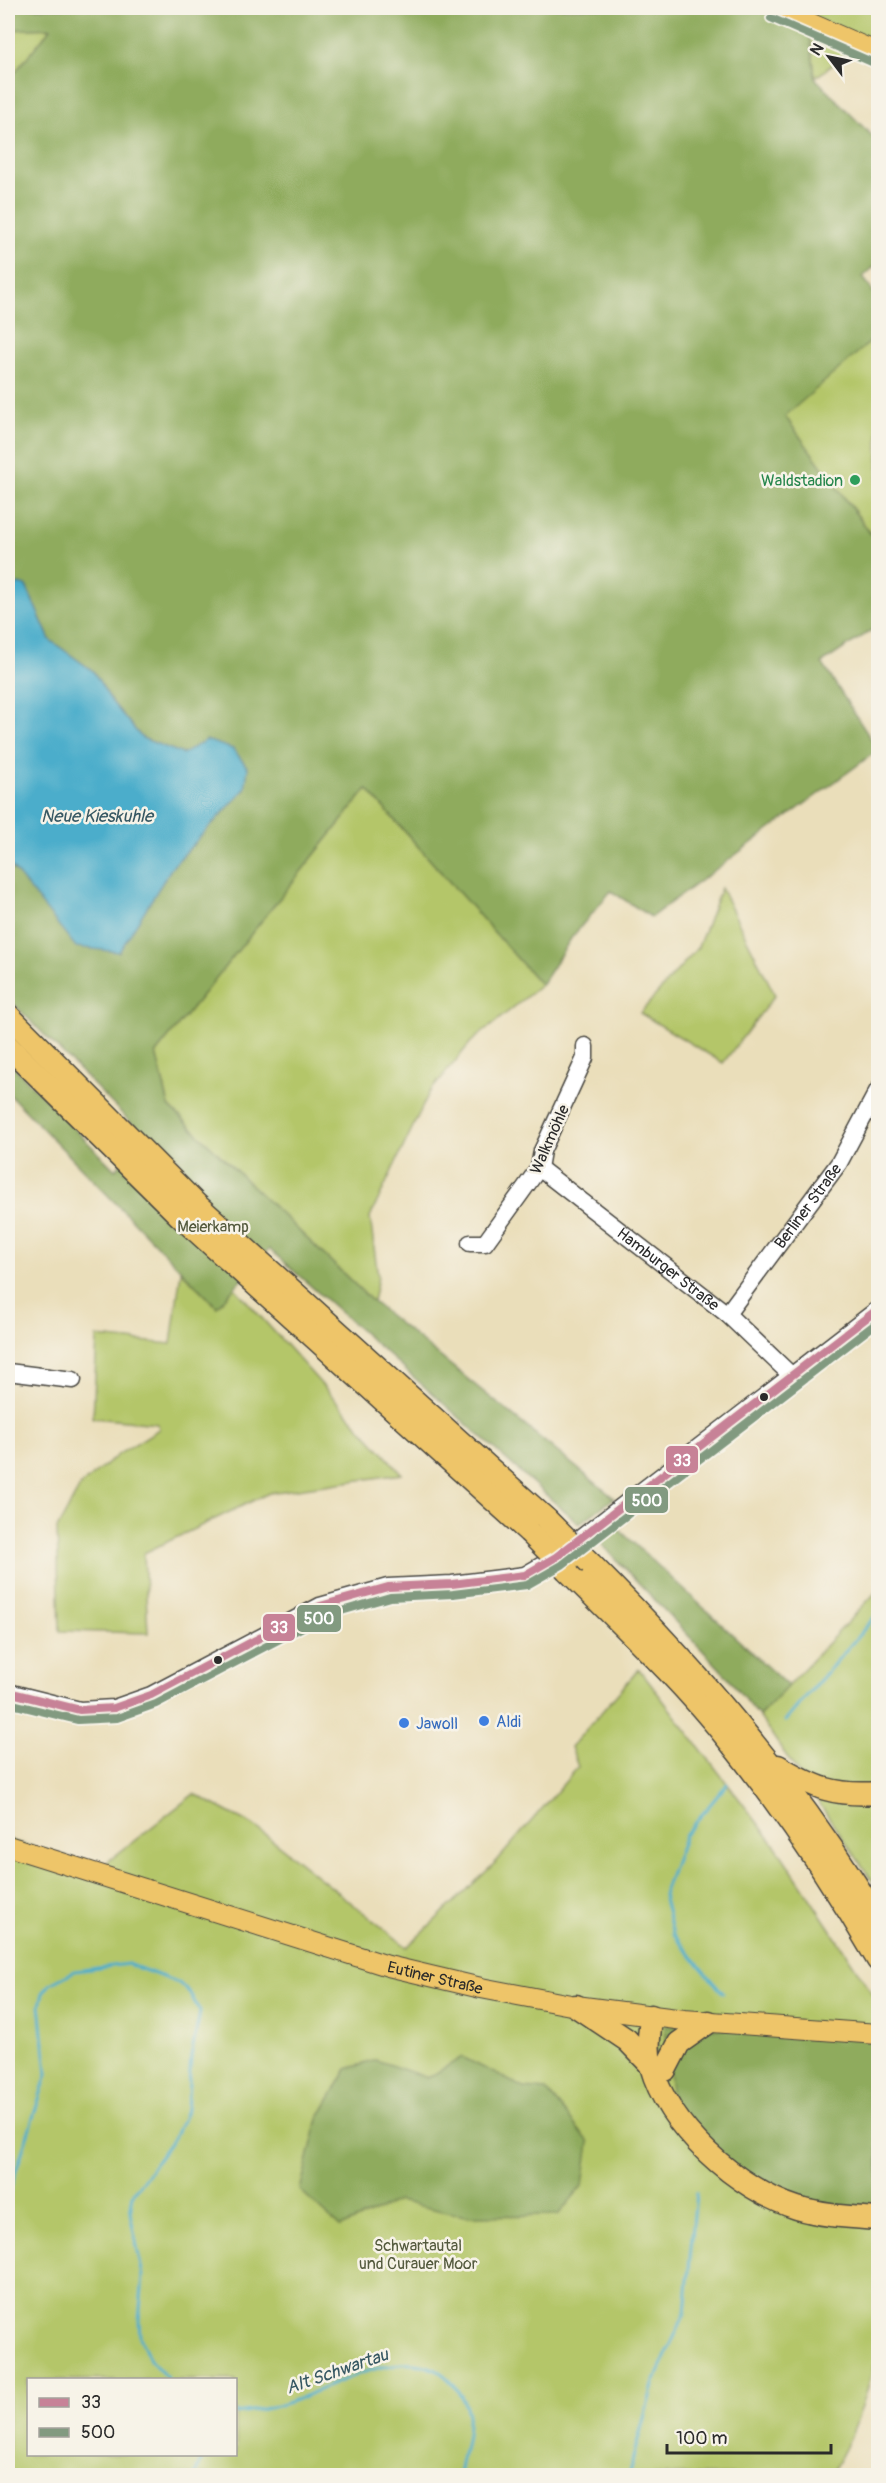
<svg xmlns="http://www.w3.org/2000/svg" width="886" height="2483" font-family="Pangolin,sans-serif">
<rect width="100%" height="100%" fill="#f7f3e8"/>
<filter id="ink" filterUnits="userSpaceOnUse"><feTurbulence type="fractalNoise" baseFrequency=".0167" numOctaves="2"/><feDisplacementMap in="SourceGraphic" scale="12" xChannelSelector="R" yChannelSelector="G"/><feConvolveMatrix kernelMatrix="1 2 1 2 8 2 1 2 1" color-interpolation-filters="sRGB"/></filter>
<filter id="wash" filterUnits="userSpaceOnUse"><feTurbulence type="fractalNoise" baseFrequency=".008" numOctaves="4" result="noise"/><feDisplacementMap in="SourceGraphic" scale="24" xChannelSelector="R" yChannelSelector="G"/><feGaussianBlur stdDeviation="1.35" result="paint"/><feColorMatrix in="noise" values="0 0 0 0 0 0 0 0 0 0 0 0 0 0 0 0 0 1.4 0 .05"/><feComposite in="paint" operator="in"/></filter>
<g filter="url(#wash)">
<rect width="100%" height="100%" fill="#eadeba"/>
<g fill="#b4c669" stroke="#70784a" stroke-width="1.5" fill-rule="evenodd">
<path d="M 808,8 L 878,8 L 871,35 L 815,78 Z"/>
<path d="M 51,28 L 8,81 L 8,30 Z"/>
<path d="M 878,335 L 878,543 L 784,416 Z"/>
<path d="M 367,789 L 541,985 L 471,1042 L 429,1093 L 370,1217 L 378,1277 L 373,1302 L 169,1106 L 156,1053 Z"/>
<path d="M 721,888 L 775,995 L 723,1063 L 640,1013 L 698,947 Z"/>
<path d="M 181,1271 L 217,1307 L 234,1287 L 402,1474 L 269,1493 L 144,1553 L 148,1633 L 60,1631 L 57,1529 L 81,1485 L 119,1454 L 159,1429 L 158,1424 L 93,1418 L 97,1337 L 171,1344 Z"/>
<path d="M 878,1590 L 878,1889 L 759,1716 Z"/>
<path d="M 639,1669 L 777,1848 L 878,2002 L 878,2349 C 867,2392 855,2438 830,2475 L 8,2475 L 8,1840 L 102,1866 L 194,1794 L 253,1825 L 407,1947 L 497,1861 L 578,1767 L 571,1747 ZM 28,2380 L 236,2380 L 236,2454 L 28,2454 Z"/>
</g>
<g fill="#8fab5d" stroke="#5d6b44" stroke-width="1.5">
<path d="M 8,8 L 804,8 L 807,9 L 815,78 L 878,142 L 878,263 L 863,277 L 878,299 L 878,335 L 785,416 L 878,544 L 878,626 L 822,663 L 878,750 L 651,917 L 611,891 L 572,937 L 541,985 L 367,789 L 156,1053 L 169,1106 L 373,1302 L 614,1498 L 579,1524 L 269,1249 L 217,1307 L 8,1093 L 8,1061 L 115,1170 L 143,1135 L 8,998 L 8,862 L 12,869 L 118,952 L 172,867 L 245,789 L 183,754 L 142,738 L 112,702 L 93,671 L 50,640 L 26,586 L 9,588 L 8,592 L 8,81 L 51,28 L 8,30 Z"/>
<path d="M 612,1523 L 788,1686 L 759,1716 L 723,1672 L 594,1536 Z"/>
<path d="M 665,2026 L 878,2037 L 878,2211 L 814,2211 L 734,2177 L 673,2115 Z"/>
<path d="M 462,2057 L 524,2088 L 546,2090 L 589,2142 L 583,2185 L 558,2215 L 465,2216 L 398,2201 L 340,2227 L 300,2190 L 318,2119 L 347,2069 L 376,2060 L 428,2078 Z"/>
</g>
<path fill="#4cadcb" stroke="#3c6c7b" stroke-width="1.5" d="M 18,584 L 26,586 L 50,640 L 93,671 L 112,702 L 142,738 L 183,754 L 206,740 L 233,749 L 248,768 L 245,789 L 172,867 L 119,952 L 76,947 L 8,862 L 8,592 Z"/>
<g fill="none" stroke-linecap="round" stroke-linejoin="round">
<g stroke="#4cadcb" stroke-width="3">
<path d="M 785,1721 L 878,1613"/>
<path d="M 723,1993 L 673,1934 L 663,1895 L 685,1835 L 727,1784"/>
<path d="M 8,2196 L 47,2074 L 40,2005 L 43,1993 L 50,1984 L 75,1971 L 128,1964 L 179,1983 L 191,1995 L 200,2012 L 191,2057 L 187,2109 L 175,2136 L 133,2194 L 130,2213 L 143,2276 L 139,2320 L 140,2337 L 150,2360 L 169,2380"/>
<path d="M 236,2413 C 249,2411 263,2410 277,2406 C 324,2394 412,2333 452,2383 C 459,2392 467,2404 468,2416 C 470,2432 461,2459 459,2476"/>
<path d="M 194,2476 L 204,2454"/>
<path d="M 628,2476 L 654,2382 L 685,2313 L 696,2193"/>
</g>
</g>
</g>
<g filter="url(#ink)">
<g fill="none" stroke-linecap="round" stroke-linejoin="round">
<defs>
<g id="minor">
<path id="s1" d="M 539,1168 L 727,1314 L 792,1376"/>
<path d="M 470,1243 L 485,1243 L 539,1168 L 542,1151 L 585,1058 L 585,1046"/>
<path id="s2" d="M 727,1314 L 839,1163 L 878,1090"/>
<path d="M 8,1372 L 73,1380"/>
<path d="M 8,1692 L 80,1710 L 114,1708 L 151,1695 L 320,1606 L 388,1587 L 452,1584 L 525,1575 L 556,1557 L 878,1309"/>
</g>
<g id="major">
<path d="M 775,8 L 878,53"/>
<path id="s3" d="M 8,1846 L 388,1966 L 481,1988 L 576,2006 L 684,2020 L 878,2034"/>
</g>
<g id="highway">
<path d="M 8,1015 L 197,1205 L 547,1520"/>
<path d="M 8,1046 L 181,1217 L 529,1532"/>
<path d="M 591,1564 C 701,1674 798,1787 878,1920"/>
<path d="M 567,1570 C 623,1626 681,1680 730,1742 C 785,1811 834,1884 878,1960"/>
<path d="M 778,1766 C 815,1788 834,1796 878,1793"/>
<path d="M 576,2006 L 627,2040 L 651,2065"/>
<path d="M 651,2016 C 650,2032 646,2050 651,2066 C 668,2127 737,2189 797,2208 C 823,2216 851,2217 878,2219"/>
<path d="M 665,2070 L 679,2043 L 709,2022"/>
</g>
</defs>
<use href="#minor" stroke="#484640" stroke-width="19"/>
<use href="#major" stroke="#484640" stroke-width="22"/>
<use href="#highway" stroke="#484640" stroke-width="25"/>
<use href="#minor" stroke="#fff" stroke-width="16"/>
<use href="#major" stroke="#eec569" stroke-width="20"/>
<use href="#highway" stroke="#eec569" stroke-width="22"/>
<defs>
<g id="highway-bridge">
<path d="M 547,1520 L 591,1564"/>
<path d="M 529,1532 L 567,1570"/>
</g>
</defs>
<use href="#highway-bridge" stroke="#484640" stroke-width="25" stroke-linecap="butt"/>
<use href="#highway-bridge" stroke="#eec569" stroke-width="22"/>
<defs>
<path id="bus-1" d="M 8,1692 L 80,1710 L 114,1708 L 151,1695 L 320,1606 L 388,1587 L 452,1584 L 525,1575 L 556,1557 L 878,1309"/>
<g id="bus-2">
<path d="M 771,18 L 874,63"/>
<path d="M 8,1703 L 78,1720 L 117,1718 L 156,1704 L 324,1616 L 390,1597 L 453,1594 L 527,1585 L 562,1565 L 878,1322"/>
</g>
</defs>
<use href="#bus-1" stroke="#f7f3e8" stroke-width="12"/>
<use href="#bus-2" stroke="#f7f3e8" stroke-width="12"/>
<use href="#bus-1" stroke="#c78297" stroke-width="8"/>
<use href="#bus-2" stroke="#829a80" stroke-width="8"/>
</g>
</g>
<circle fill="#2e9e5b" stroke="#f7f3e8" stroke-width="2" cx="855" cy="480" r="6"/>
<g fill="#2b2b2b" stroke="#f7f3e8" stroke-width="2">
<circle cx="764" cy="1397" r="5"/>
<circle cx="218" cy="1660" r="5"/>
</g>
<g fill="#3f7fe0" stroke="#f7f3e8" stroke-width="2">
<circle cx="484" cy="1721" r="6"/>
<circle cx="404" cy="1723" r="6"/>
</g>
<g text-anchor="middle" stroke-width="5" stroke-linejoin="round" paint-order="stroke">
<g font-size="16" fill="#27864d" stroke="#f7f3e8" text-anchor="end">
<text x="843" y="486">Waldstadion</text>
</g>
<g font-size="16" fill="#2b2b2b" stroke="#f7f3e8">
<text transform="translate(549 1139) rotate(-66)" y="6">Walkmöhle</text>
<text dy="6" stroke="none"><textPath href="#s2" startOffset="135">Berliner Straße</textPath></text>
<text dy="6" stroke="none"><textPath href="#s1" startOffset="164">Hamburger Straße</textPath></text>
<text dy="6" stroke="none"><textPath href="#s3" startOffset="447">Eutiner Straße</textPath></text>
</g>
<g font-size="16" fill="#545a3e" stroke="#f7f3e8">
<text x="213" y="1232">Meierkamp</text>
<text x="418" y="2251">Schwartautal<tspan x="418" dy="18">und Curauer Moor</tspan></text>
</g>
<g font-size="16" fill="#366cbe" stroke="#f7f3e8" text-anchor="start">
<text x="496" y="1727">Aldi</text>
<text x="416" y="1729">Jawoll</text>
</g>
<g font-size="18" font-style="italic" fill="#375863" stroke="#f7f3e8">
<text x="97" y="822">Neue Kieskuhle</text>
<text transform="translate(337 2371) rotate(-19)" y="6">Alt Schwartau</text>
</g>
</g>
<g stroke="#f7f3e8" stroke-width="2">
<rect x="665" y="1445" width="34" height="29" rx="6" fill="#c78297"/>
<rect x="624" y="1486" width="45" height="28" rx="6" fill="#829a80"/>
<rect x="296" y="1604" width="46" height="29" rx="6" fill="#829a80"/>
<rect x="262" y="1613" width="34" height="29" rx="6" fill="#c78297"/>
</g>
<g font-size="16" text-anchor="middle" font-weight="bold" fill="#fff">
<text x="682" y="1466">33</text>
<text x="647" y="1506">500</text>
<text x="319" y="1624">500</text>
<text x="279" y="1633">33</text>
</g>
<rect width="886" height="2483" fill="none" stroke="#f7f3e8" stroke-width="30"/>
<rect x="27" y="2378" width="210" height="78" fill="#f7f3e8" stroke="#a5a39c" stroke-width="1.5"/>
<rect x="39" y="2398" width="30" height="9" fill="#c78297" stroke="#a5a39c" stroke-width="1.5"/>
<text x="81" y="2408" font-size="18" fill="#2b2b2b">33</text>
<rect x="39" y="2428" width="30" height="9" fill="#829a80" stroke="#a5a39c" stroke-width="1.5"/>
<text x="81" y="2438" font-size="18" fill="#2b2b2b">500</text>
<g transform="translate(829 57) rotate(302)" stroke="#f7f3e8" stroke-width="4.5" paint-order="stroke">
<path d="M0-4.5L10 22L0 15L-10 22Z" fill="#2b2b2b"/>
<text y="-9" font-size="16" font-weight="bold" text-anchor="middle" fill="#2b2b2b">N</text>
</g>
<path d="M667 2444v9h164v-9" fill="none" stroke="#2b2b2b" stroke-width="3"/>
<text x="676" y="2444" font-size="18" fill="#2b2b2b" stroke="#f7f3e8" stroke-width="4.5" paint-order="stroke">100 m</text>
</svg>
